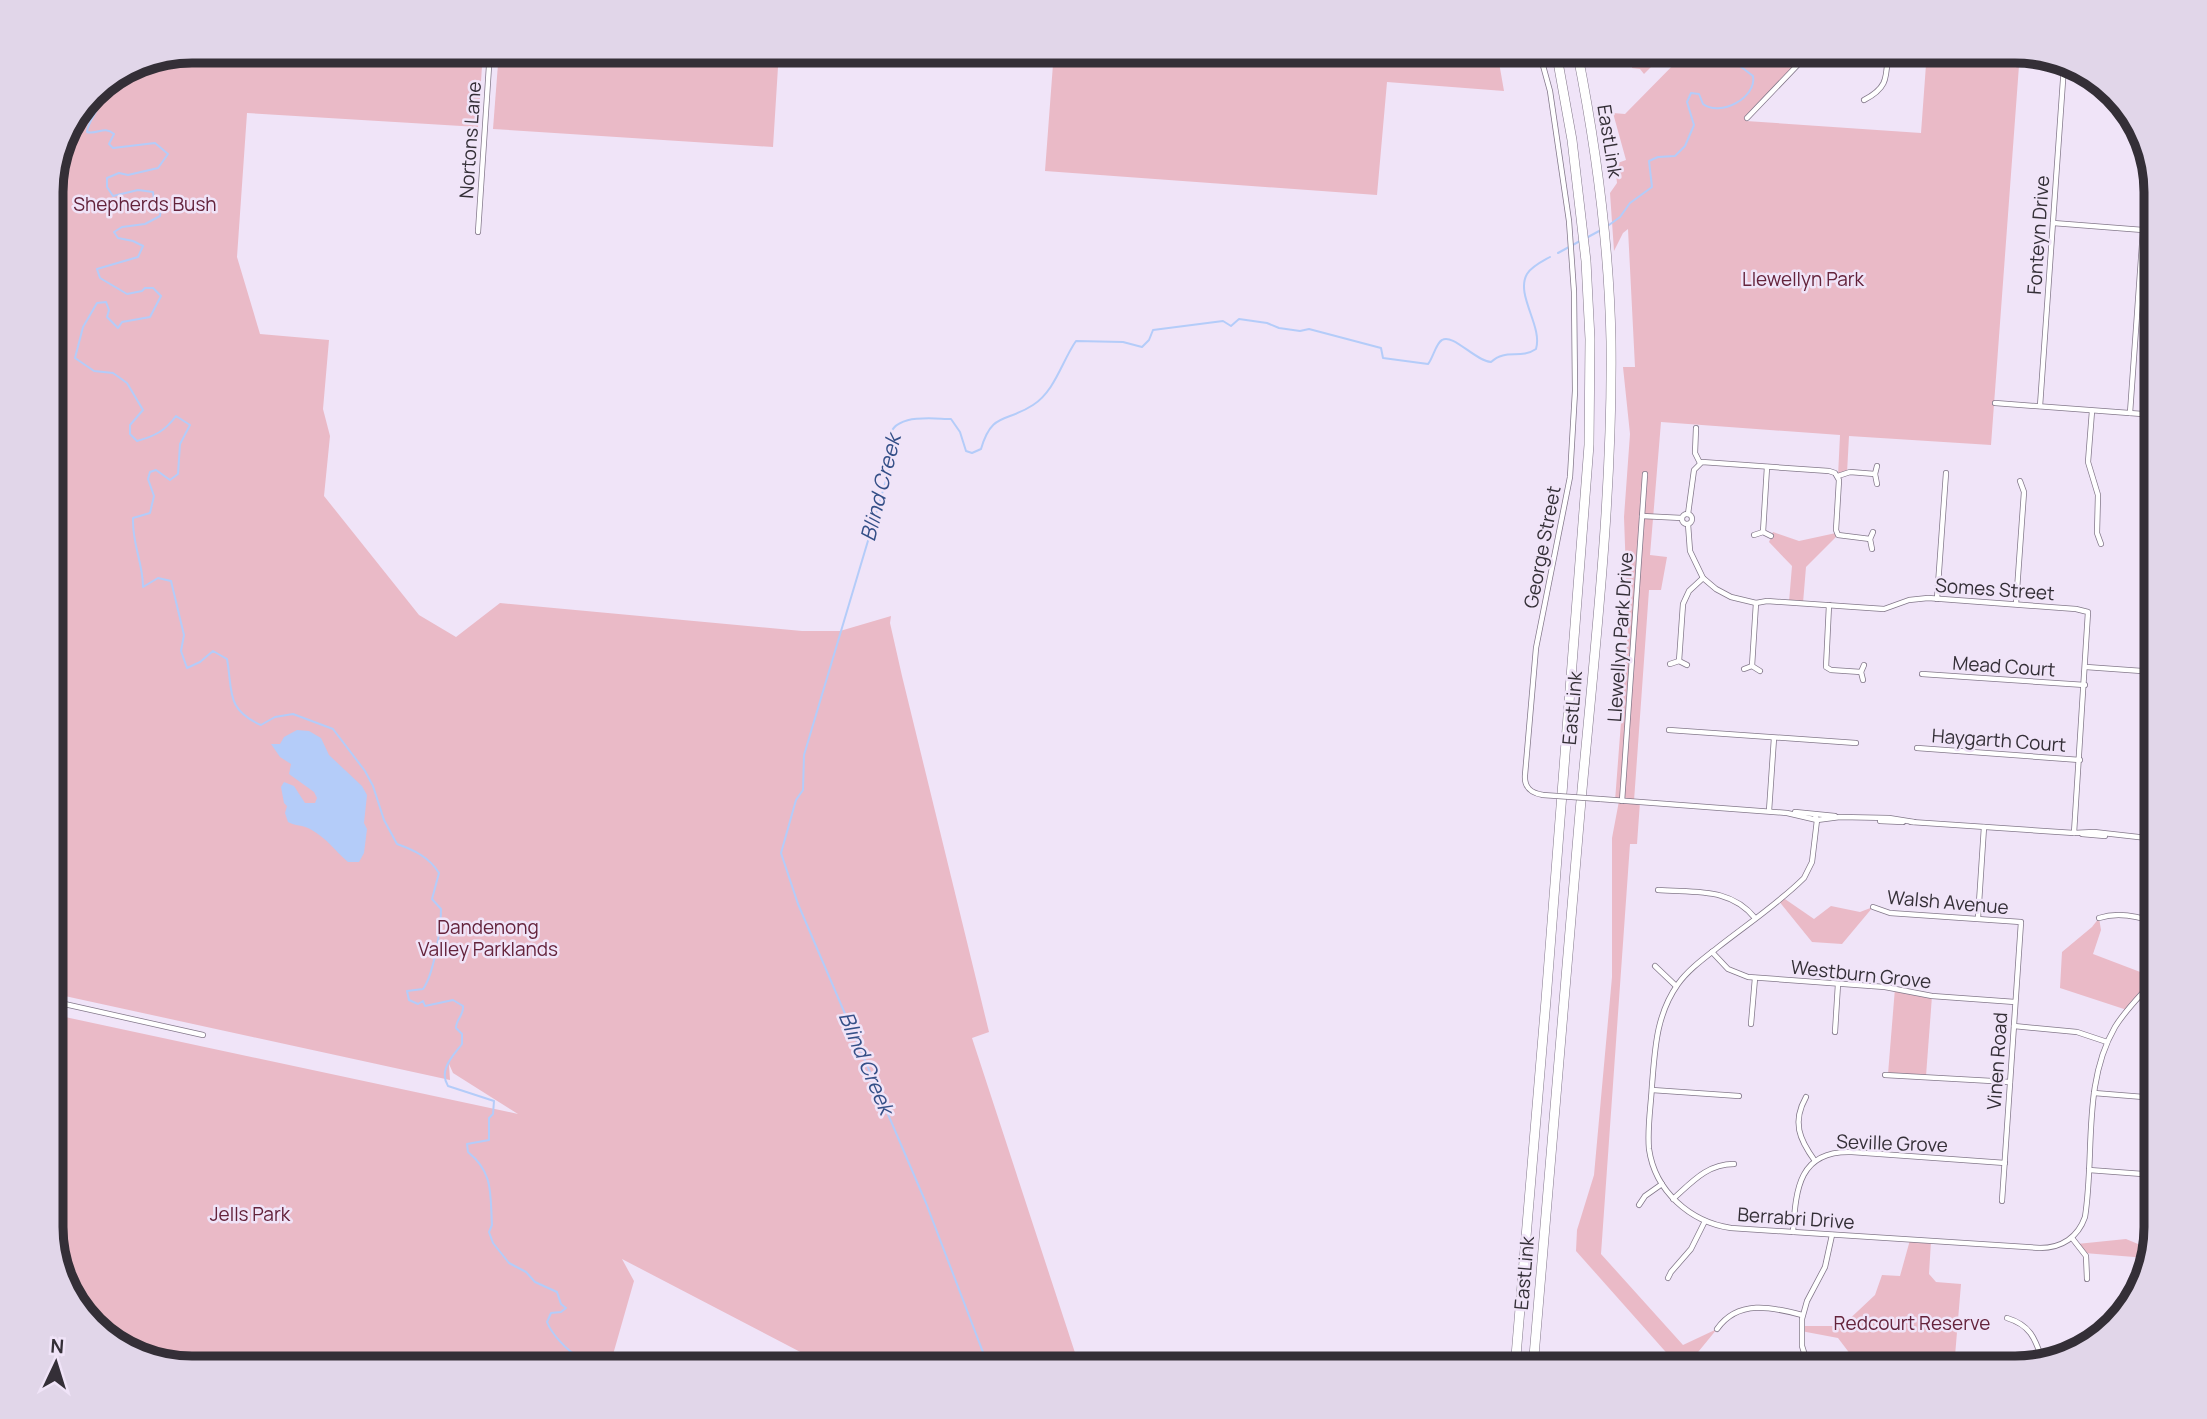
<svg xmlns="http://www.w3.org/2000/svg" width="2207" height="1419" font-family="Manrope,sans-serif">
<rect width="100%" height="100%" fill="#f0e4f8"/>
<g fill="#eabac7">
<path d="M 192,51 L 483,51 L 478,127 L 247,113 L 237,257 L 260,334 L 329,340 L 323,409 L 330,436 L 324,496 L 419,615 L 456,637 L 500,603 L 802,631 L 840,631 L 891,616 L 890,623 L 902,676 L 989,1032 L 972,1038 L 1080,1368 L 831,1368 L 622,1259 L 634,1281 L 610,1365 L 615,1368 L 192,1368 L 114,1345 L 70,1298 L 51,1236 L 51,1014 L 518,1114 L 453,1073 L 449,1064 L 450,1080 L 51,993 L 51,183 L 65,130 L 92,92 L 138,61 Z"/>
<path d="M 499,51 L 779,51 L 773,147 L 493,129 Z"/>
<path d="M 1054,51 L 1497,51 L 1504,91 L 1387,82 L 1377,195 L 1045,171 Z"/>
<path d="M 1634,51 L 1667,51 L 1644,74 L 1640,69 L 1632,68 Z"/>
<path d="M 1687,51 L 1811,51 L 1746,121 L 1921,133 L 1927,51 L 2020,52 L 1991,445 L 1849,436 L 1847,473 L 1838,476 L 1840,435 L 1661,422 L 1650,555 L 1667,557 L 1661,590 L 1649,590 L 1634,801 L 1640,802 L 1637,844 L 1630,844 L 1601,1254 L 1683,1345 L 1717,1329 L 1694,1357 L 1704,1368 L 1680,1368 L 1576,1251 L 1577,1230 L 1594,1175 L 1612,977 L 1612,838 L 1619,801 L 1615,801 L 1628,630 L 1624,517 L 1630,434 L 1623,367 L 1635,367 L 1628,229 L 1623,233 L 1614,251 L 1610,193 L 1617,183 L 1615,164 L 1626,160 L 1613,113 L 1625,114 Z"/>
<path d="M 1773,532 L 1799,541 L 1836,533 L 1838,535 L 1806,567 L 1803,603 L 1789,602 L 1792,566 L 1769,542 Z"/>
<path d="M 1782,897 L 1814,919 L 1831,906 L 1860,912 L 1873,907 L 1842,944 L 1812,942 L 1778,900 Z"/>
<path d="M 2099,918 L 2101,930 L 2093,954 L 2156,978 L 2127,1010 L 2060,988 L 2062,952 L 2092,927 Z"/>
<path d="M 1895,988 L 1932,996 L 1926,1076 L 1888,1074 Z"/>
<path d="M 2126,1239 L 2150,1249 L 2147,1258 L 2084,1253 L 2077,1244 Z"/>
<path d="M 1910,1240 L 1931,1241 L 1929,1274 L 1936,1282 L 1961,1284 L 1954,1368 L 1868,1368 L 1857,1363 L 1838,1338 L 1801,1331 L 1801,1326 L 1842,1326 L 1875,1295 L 1882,1275 L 1900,1276 Z"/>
</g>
<path fill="#b4ccf9" d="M 297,730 L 309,731 L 321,738 L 329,755 L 362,786 L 367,795 L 364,823 L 367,829 L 364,853 L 359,862 L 348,862 C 333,849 329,840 310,829 C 303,825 295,826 288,822 L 285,813 L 287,806 L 284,803 L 281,787 L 284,782 L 294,786 L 305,803 L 315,803 L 317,798 L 314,792 L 289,774 L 291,764 L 280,757 L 271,744 L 280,744 L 284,737 Z"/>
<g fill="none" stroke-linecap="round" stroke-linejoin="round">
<g stroke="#b4ccf9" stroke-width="2">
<path d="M 96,90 L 95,94 L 101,102 C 97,112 88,122 87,132 C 98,135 104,125 114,134 L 109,144 L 113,148 L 155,143 L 168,154 L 158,168 L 128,175 L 119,173 L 107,178 L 107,187 L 113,196 L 138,190 L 153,192 L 154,200 L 161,207 L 160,216 L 145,224 L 122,227 L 114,232 L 118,238 L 133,241 L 143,246 L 138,257 L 97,269 L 100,278 L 127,294 L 142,291 L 145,288 L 153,288 L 161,296 L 150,317 L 122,322 L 118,328 L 107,317 L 109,310 L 106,302 L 97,303 L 83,327 L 75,358 L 94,371 L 113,373 L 127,383 L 143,410 L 130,425 L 130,434 L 137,441 C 155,436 165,431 176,416 L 190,425 L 180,444 L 178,474 L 170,480 L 156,470 L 150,472 L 148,479 L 154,496 L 150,513 L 133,518 C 132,545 143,562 143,587 L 158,578 L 171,581 L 184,635 L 181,651 L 187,668 L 200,662 L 213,651 L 227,659 C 233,691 225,709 261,725 L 275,717 L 293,714 L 333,729 L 365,771 L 373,786 L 384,820 L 397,844 C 414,850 429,857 439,873 L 432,899 L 441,909 C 441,928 434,974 423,989 L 407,991 L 409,1000 L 418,1004 L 423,1001 L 425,1006 L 453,1000 L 463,1006 C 464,1015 456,1019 456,1028 L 462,1034 L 462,1044 C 453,1056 438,1070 448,1086 L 494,1101 L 493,1114 L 489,1118 L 489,1140 L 467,1144 L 468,1152 C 494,1173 490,1194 492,1225 L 489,1232 L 493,1243 L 509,1263 L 526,1272 L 535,1282 L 557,1292 L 561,1304 L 566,1308 L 561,1312 L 551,1313 L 547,1322 C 551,1333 567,1351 579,1357 C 587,1361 593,1360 599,1368"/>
<path d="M 1609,225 L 1620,217 L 1630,203 L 1652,187 L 1649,161 L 1658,157 L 1675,156 L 1685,146 L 1694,125 L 1687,102 L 1691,93 L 1699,94 L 1703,104 C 1720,117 1757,98 1753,76 L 1736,63 L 1742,51"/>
<path d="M 1588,237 L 1601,230"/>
<path d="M 1558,253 L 1580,241"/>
<path d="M 740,1368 L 749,1366 L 751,1368"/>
<path d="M 989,1368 L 926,1203 L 798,904 L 781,853 L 796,800 L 803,790 L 804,755 L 893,457 C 892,452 889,446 889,441 C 890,412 932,419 951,419 L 960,432 L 966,451 L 972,453 L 981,449 C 992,411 1006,423 1033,405 C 1055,391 1062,361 1076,341 L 1123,342 L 1142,347 L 1149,340 L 1153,330 L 1223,321 L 1231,326 L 1239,319 L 1267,323 L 1279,328 L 1300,331 L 1309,329 L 1381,348 L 1383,358 L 1428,364 C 1433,358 1436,343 1442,340 C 1453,333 1475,361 1491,362 C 1506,348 1520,360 1536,349 C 1543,326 1515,295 1527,274 C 1532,266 1543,261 1550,257"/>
</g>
<defs>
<g id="street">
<path d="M 1539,51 L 1550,91 L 1569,221 L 1574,292 L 1575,391 L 1570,477 L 1536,648 L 1525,775 C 1524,788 1531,793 1543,795"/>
<path d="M 1864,100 C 1889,87 1886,77 1888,51"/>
<path d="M 1747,118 L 1811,51"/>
<path d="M 2053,223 L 2143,230"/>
<path d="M 478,232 L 490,51"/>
<path d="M 1995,403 L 2156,415"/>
<path d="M 2040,406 L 2064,66"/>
<path d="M 2092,411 L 2088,462 L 2098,495 L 2097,533 L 2101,544"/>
<path d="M 2130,413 L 2148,160"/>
<path d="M 1696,428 L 1695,453 L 1700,463"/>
<path d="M 1838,476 L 1850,472 L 1875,474"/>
<path d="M 1877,484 L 1875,474 L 1877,466"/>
<circle cx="1687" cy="519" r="5"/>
<path d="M 1688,514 L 1694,470 L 1702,462 L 1829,471 L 1835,473 L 1839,480 L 1836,530 L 1838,535 L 1870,539"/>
<path d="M 1642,516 L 1682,518"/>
<path d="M 1688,524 L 1690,551 L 1703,578 L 1716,589 L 1731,597 L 1756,603 L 1767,601 L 1884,609 L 1909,600 L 1928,598 L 2076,609 L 2088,612 L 2074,833"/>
<path d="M 1763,532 L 1767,467"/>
<path d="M 1754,535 L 1763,532 L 1771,536"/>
<path d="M 1872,549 L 1870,539 L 1873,532"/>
<path d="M 1937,599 L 1946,473"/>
<path d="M 2016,604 L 2024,492 L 2020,481"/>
<path d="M 1829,605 L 1826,667 L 1831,670 L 1861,672"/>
<path d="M 1679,661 L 1683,604 L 1689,591 L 1703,578"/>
<path d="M 1670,664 L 1679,661 L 1687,665"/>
<path d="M 1752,666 L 1756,603"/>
<path d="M 2086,667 L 2156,672"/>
<path d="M 1744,669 L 1752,666 L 1760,671"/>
<path d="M 1922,674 L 2085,685"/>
<path d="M 1863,680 L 1861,672 L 1864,665"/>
<path d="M 1669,730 L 1856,743"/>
<path d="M 1917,748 L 2080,760"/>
<path d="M 1600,799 L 1787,813 L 1817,820 L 1840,817 L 1889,818 L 1914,822"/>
<path d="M 1622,801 L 1645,474"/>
<path d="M 1769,811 L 1774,738"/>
<path d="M 1795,812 L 1835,816"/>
<path d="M 1815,815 L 1817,820 L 1812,862 L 1804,878 C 1778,904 1746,925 1717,948 C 1703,959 1688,970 1678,984 C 1656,1015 1655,1049 1652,1085 C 1651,1106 1647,1128 1649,1149 C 1655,1191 1690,1222 1731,1228 L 2040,1248 C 2062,1248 2078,1237 2085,1217 C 2095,1154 2082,1084 2115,1027 C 2126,1009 2142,994 2156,978"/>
<path d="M 1880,821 L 1903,822"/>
<path d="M 1911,822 L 2074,833 L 2094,832 L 2156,839"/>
<path d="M 2082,834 L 2105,836"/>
<path d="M 1658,890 C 1695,893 1730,887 1755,918"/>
<path d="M 1873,907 L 1890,913 L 2021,922 L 2002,1201"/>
<path d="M 1978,918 L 1984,827"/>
<path d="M 2099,918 C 2118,912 2138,916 2156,923"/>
<path d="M 1712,952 L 1728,969 L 1748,977 L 1885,987 L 1932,996 L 2015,1002"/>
<path d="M 1655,966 L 1676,986"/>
<path d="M 2150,985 L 2156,991"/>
<path d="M 51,1001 L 203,1035"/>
<path d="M 1751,1024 L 1755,978"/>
<path d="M 2014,1026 L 2077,1032 L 2107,1042"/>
<path d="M 1835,1032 L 1838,984"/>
<path d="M 1885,1075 L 2010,1082"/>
<path d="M 1652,1090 L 1739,1096"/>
<path d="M 2094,1093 L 2156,1098"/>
<path d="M 1806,1097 C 1792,1122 1799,1139 1815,1161"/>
<path d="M 2089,1170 L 2156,1175"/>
<path d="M 1673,1199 C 1692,1182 1707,1164 1734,1164"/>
<path d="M 1639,1205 L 1645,1196 L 1662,1184"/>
<path d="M 1793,1232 C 1796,1190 1798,1150 1852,1152 L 2005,1163"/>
<path d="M 2072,1238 L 2086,1256 L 2087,1279"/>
<path d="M 1668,1278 L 1671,1272 L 1691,1249 L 1705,1221"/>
<path d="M 2007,1318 C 2030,1325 2035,1338 2042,1359"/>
<path d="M 1717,1329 C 1738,1299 1772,1307 1802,1315"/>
<path d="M 1809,1368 L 1802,1346 L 1802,1319 L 1807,1301 L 1825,1267 L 1832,1235"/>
</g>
<g id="highway">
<path d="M 1515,1368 L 1546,1000 L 1589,445 L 1590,339 L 1586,261 L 1572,140 L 1556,51"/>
<path d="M 1533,1368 C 1549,1183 1564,997 1580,812 C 1594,655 1613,498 1611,341 C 1609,243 1596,146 1577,51"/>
</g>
</defs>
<use href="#street" stroke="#83788a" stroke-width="6"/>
<use href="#highway" stroke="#83788a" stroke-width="10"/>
<use href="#street" stroke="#fff" stroke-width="4.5"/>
<use href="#highway" stroke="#fff" stroke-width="9"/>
<defs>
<path id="street-bridge" d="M 1543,795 L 1600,799"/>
</defs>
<use href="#street-bridge" stroke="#83788a" stroke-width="6" stroke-linecap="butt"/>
<use href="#street-bridge" stroke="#fff" stroke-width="4.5"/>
</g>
<g text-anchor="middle" stroke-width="5" stroke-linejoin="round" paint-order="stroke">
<g font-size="19" fill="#342f37" stroke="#f0e4f8">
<text transform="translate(470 140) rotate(-86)" y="7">Nortons Lane</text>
<text transform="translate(1610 141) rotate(81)" y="7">EastLink</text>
<text transform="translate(2038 235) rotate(-86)" y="7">Fonteyn Drive</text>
<text transform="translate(1542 547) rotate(-79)" y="7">George Street</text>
<text transform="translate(1995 589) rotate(4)" y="7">Somes Street</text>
<text transform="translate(1620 637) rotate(-86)" y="7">Llewellyn Park Drive</text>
<text transform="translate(2004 666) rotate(4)" y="7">Mead Court</text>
<text transform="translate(1572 708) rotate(-85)" y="7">EastLink</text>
<text transform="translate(1999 740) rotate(4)" y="7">Haygarth Court</text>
<text transform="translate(1948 902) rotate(5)" y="7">Walsh Avenue</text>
<text transform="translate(1861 974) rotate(6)" y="7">Westburn Grove</text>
<text transform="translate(1997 1061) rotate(-86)" y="7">Vinen Road</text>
<text transform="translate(1892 1143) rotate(2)" y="7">Seville Grove</text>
<text transform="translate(1796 1218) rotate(4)" y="7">Berrabri Drive</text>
<text transform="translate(1524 1273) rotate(-85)" y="7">EastLink</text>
</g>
<g font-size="19" fill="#64233b" stroke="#f0e4f8">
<text x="145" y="211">Shepherds Bush</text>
<text x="1803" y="286">Llewellyn Park</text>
<text x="488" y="934">Dandenong<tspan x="488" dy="22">Valley Parklands</tspan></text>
<text x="250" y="1221">Jells Park</text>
<text x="1912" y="1330">Redcourt Reserve</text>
</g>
<g font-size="21" font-style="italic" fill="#344f87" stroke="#f0e4f8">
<text transform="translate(881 488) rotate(-76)" y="7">Blind Creek</text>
<text transform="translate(866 1063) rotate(67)" y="7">Blind Creek</text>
</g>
</g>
<path d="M0 0H2207V1419H0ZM192 63H2015A129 129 0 0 1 2144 192V1227A129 129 0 0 1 2015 1356H192A129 129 0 0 1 63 1227V192A129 129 0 0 1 192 63Z" fill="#e1d6e9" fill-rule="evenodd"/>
<path fill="none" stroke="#342f37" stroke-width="9" d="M192 63H2015A129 129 0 0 1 2144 192V1227A129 129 0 0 1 2015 1356H192A129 129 0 0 1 63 1227V192A129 129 0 0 1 192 63Z"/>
<g transform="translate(56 1363) rotate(4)" stroke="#f0e4f8" stroke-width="5" paint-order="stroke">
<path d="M0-5L12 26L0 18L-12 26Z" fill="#342f37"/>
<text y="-10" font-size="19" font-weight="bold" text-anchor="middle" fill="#342f37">N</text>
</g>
</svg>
